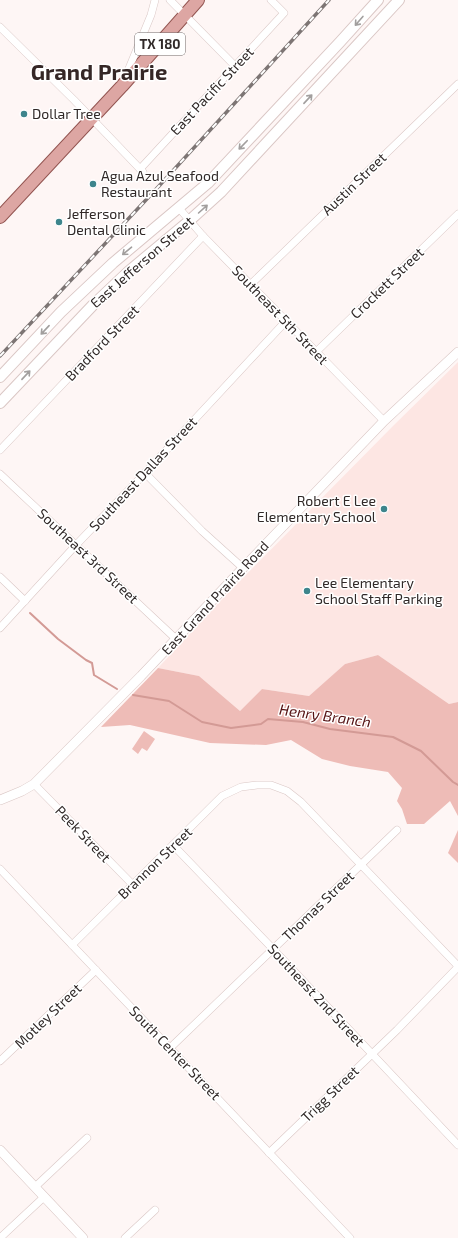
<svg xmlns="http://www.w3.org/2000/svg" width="458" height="1238" font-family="'Exo 2',sans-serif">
<rect width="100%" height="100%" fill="#fef6f5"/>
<path fill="#fde6e3" d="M 458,362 L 458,702 L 449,704 L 378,655 L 345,664 L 309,696 L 262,689 L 240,711 L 199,676 L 158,668 L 229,592 L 393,426 Z"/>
<g fill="#eebcb7">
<path d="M 378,655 L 449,704 L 458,702 L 458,816 L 450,801 L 424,824 L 407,824 L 402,809 L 397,801 L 402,788 L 388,772 L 350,766 L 322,759 L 291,740 L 266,745 L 210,743 L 130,725 L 101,727 L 158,668 L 199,676 L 240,711 L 262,689 L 309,696 L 345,664 Z"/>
<path d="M 144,731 L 155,739 L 147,751 L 142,748 L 138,754 L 132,749 Z"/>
<path d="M 458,830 L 458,863 L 448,853 Z"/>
</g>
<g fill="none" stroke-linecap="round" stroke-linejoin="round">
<g stroke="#d39a95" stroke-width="2">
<path d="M 30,613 L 58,639 L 86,660 L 92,663 L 94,675 L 117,689"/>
<path d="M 133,695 L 169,701 L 202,722 L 231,728 L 261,724 L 268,719 L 303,722 L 330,729 L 393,737 L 421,751 L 453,782 L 458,785"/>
</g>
<defs>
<g id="minor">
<path d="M 170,0 L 235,66"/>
<path d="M 0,27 L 74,100 L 143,172"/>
<path d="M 125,78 L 151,15 L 155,0"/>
<path d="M 140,169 L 284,13 L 271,0"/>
<path d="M 178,207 L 203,236 L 384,421"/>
<path d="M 250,285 L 458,84"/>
<path d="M 316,352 L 458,214"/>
<path d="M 0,450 L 203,236"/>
<path d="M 145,473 L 202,531 L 243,568"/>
<path d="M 0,474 L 176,639"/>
<path d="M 0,577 L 25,601"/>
<path d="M 0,628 L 76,545 L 145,473 L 286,321"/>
<path d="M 34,784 L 133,885"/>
<path d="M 173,845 L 273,949 L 458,1145"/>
<path d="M 0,869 L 350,1238"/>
<path d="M 72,945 L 222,796 L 241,787 L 257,785 L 271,785 L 287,791 L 301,802 L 458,966"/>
<path d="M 170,1048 L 397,830"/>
<path d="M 0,1061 L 96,970"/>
<path d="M 269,1153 L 397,1030 L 458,967"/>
<path d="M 35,1187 L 87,1138"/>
<path d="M 0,1238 L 44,1197"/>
<path d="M 125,1238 L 155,1210"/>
</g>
<g id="tertiary">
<path d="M 0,800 L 22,791 L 34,784 L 141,676 L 243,568 L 384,421 L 458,352"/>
<path d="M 0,1150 L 83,1238"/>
</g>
<g id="secondary">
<path d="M 0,377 L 61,312 L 113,263 L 208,183 L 340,42 L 378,0"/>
<path d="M 0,403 L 93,305 L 129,271 L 189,221 L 221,192 L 399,0"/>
</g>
<path id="primary" d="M 0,217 L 122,86 L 198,0"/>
</defs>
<use href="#minor" stroke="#dac7c5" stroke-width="8"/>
<use href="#tertiary" stroke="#dac7c5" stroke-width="10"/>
<use href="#secondary" stroke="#dac7c5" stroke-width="12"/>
<use href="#primary" stroke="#925450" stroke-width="14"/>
<use href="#minor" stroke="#fff" stroke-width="7"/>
<use href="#tertiary" stroke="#fff" stroke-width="9"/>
<use href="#secondary" stroke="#fff" stroke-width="10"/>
<use href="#primary" stroke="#dda6a3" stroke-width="12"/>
<defs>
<path id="rail" d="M 0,356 L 159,186 L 329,0"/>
</defs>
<use href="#rail" stroke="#7d7574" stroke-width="3.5"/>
<use href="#rail" stroke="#fff" stroke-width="2" stroke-dasharray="6" stroke-linecap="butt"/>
</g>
<defs><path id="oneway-shaft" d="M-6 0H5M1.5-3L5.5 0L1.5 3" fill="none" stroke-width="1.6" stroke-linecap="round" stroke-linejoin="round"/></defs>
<g stroke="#a29f9e">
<use href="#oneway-shaft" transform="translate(359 21) rotate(131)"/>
<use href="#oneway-shaft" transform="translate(308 99) rotate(-47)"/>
<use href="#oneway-shaft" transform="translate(243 145) rotate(134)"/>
<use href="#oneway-shaft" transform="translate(203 209) rotate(-42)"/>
<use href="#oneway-shaft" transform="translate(127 251) rotate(140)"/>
<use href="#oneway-shaft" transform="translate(45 330) rotate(133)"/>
<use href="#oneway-shaft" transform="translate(26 375) rotate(-47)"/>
</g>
<g fill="#3d858c" stroke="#fff" stroke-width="1.5">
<circle cx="24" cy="114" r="4"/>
<circle cx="93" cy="184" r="4"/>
<circle cx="59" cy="222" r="4"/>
<circle cx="384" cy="509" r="4"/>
<circle cx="307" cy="591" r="4"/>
</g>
<g text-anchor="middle" stroke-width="3" stroke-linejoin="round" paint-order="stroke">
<rect fill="#fff" stroke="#6e6968" stroke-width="1" x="135" y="33" width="50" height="22" rx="3"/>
<g font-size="13" font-weight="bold" fill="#302928">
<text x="160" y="49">TX 180</text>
</g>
<g font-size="14" fill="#302928" stroke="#fff">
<text transform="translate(212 91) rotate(-47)" y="5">East Pacific Street</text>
<text transform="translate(354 184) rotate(-44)" y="5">Austin Street</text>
<text transform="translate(142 262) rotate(-41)" y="5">East Jefferson Street</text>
<text transform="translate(387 283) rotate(-44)" y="5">Crockett Street</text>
<text transform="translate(280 315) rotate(46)" y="5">Southeast 5th Street</text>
<text transform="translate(102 343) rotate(-46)" y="5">Bradford Street</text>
<text transform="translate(143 474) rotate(-47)" y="5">Southeast Dallas Street</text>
<text transform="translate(88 556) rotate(43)" y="5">Southeast 3rd Street</text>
<text transform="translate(215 598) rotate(-47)" y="5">East Grand Prairie Road</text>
<text transform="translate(83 834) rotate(46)" y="5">Peek Street</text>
<text transform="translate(155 863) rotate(-44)" y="5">Brannon Street</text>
<text transform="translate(318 906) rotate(-44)" y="5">Thomas Street</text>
<text transform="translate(316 995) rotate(47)" y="5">Southeast 2nd Street</text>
<text transform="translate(48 1016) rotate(-44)" y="5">Motley Street</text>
<text transform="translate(175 1053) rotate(46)" y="5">South Center Street</text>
<text transform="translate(330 1094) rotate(-44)" y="5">Trigg Street</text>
</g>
<g font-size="14" fill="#302928" stroke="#fff" text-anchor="start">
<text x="32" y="119">Dollar Tree</text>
<text x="101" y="181">Agua Azul Seafood<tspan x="101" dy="16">Restaurant</tspan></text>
<text x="67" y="219">Jefferson<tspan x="67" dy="16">Dental Clinic</tspan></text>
<text x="376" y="506" text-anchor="end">Robert E Lee<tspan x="376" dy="16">Elementary School</tspan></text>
<text x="315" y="588">Lee Elementary<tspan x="315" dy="16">School Staff Parking</tspan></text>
</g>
<g font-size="15" font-style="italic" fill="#541112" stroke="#fff">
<text transform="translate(325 716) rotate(8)" y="5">Henry Branch</text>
</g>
<g font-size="22" font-weight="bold" fill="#352726" stroke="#fff">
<text x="99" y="80">Grand Prairie</text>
</g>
</g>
</svg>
